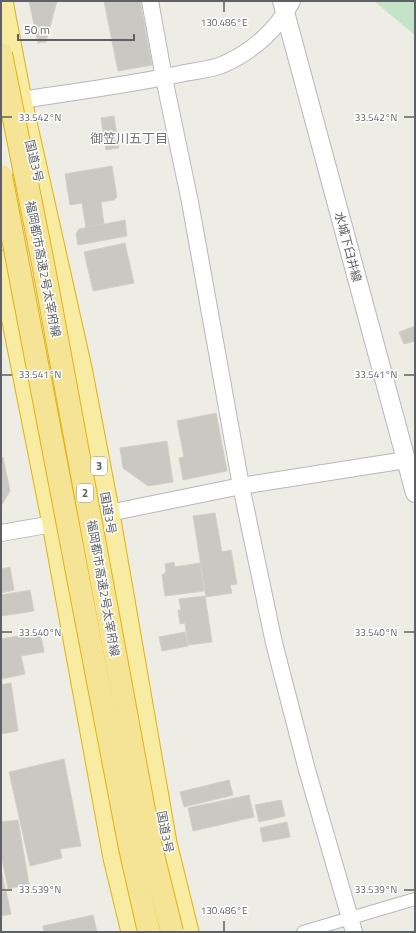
<svg xmlns="http://www.w3.org/2000/svg" width="416" height="933" font-family="'Titillium Web','Noto Sans JP',sans-serif">
<rect width="100%" height="100%" fill="#eeede5"/>
<path fill="#c3e4c6" d="M 374,1 L 415,1 L 415,35 Z"/>
<g fill="#cac8c2" stroke="#d3cfc4">
<path d="M 29,1 L 57,1 L 46,42 L 38,43 Z"/>
<path d="M 104,1 L 140,1 L 152,65 L 118,71 Z"/>
<path d="M 114,116 L 119,148 L 106,150 L 101,118 Z"/>
<path d="M 112,166 L 117,197 L 114,200 L 101,202 L 104,225 L 86,228 L 82,203 L 70,205 L 65,174 Z"/>
<path d="M 125,220 L 127,236 L 78,245 L 76,234 L 79,229 Z"/>
<path d="M 125,243 L 134,283 L 93,291 L 84,252 Z"/>
<path d="M 415,326 L 415,341 L 404,344 L 399,332 Z"/>
<path d="M 216,413 L 227,471 L 183,480 L 179,458 L 184,457 L 177,421 Z"/>
<path d="M 167,441 L 173,482 L 148,486 L 123,468 L 120,448 Z"/>
<path d="M 3,457 L 10,491 L 1,506 L 1,458 Z"/>
<path d="M 215,513 L 222,552 L 231,550 L 237,584 L 230,585 L 232,593 L 206,597 L 193,516 Z"/>
<path d="M 174,562 L 175,567 L 200,563 L 204,591 L 165,596 L 162,575 L 166,572 L 165,564 Z"/>
<path d="M 10,567 L 14,590 L 1,593 L 1,569 Z"/>
<path d="M 30,590 L 34,611 L 1,616 L 1,595 Z"/>
<path d="M 205,596 L 212,642 L 188,645 L 185,623 L 180,624 L 178,610 L 181,610 L 179,599 Z"/>
<path d="M 40,632 L 44,652 L 21,656 L 25,674 L 1,679 L 1,639 Z"/>
<path d="M 185,632 L 188,646 L 162,651 L 159,637 Z"/>
<path d="M 11,683 L 18,731 L 1,734 L 1,685 Z"/>
<path d="M 64,759 L 81,846 L 60,849 L 62,858 L 30,866 L 9,772 Z"/>
<path d="M 229,780 L 233,795 L 184,807 L 180,792 Z"/>
<path d="M 249,795 L 254,817 L 193,831 L 188,808 Z"/>
<path d="M 281,800 L 285,816 L 259,822 L 255,805 Z"/>
<path d="M 18,820 L 29,884 L 8,889 L 1,854 L 1,822 Z"/>
<path d="M 287,822 L 290,837 L 263,842 L 260,828 Z"/>
<path d="M 1,869 L 5,889 L 1,890 Z"/>
<path d="M 6,891 L 11,914 L 1,916 L 1,892 Z"/>
<path d="M 93,915 L 97,932 L 44,932 L 43,926 Z"/>
</g>
<g fill="none" stroke-linecap="round" stroke-linejoin="round">
<defs>
<path id="minor" d="M 303,932 L 415,899"/>
<g id="tertiary">
<path d="M 150,1 L 164,78 L 190,202 L 241,486 L 274,643 L 307,770 L 354,932"/>
<path d="M 21,100 C 74,92 128,85 180,74 C 193,71 212,70 224,64 C 253,51 278,29 292,1"/>
<path d="M 99,515 L 241,486 L 406,460"/>
<path d="M 1,533 L 64,522"/>
</g>
<path id="secondary" d="M 282,1 L 415,493"/>
<g id="trunk">
<path d="M 2,1 L 21,100 L 81,368 L 109,514 L 166,843 L 188,932"/>
<path d="M 1,261 L 53,524 L 114,858 L 132,932"/>
</g>
</defs>
<use href="#minor" stroke="#b5b7bb" stroke-width="14"/>
<use href="#tertiary" stroke="#b5b7bb" stroke-width="18"/>
<use href="#secondary" stroke="#b4b7bb" stroke-width="20"/>
<use href="#trunk" stroke="#e3b110" stroke-width="23"/>
<use href="#minor" stroke="#fff" stroke-width="12"/>
<use href="#tertiary" stroke="#fff" stroke-width="16"/>
<use href="#secondary" stroke="#fff" stroke-width="18"/>
<use href="#trunk" stroke="#f7eca2" stroke-width="21"/>
<defs>
<g id="motorway-bridge">
<path d="M 1,54 L 43,263 L 150,843 L 172,932"/>
<path d="M 1,176 L 130,848 L 149,932"/>
</g>
</defs>
<use href="#motorway-bridge" stroke="#e3b110" stroke-width="24" stroke-linecap="butt"/>
<use href="#motorway-bridge" stroke="#f5e495" stroke-width="22"/>
</g>
<path fill="none" stroke="#5d6064" stroke-width="1.5" d="M 224,2 L 224,12M 2,117 L 12,117M 404,117 L 414,117M 2,375 L 12,375M 404,375 L 414,375M 2,632 L 12,632M 404,632 L 414,632M 2,890 L 12,890M 404,890 L 414,890M 224,921 L 224,931"/>
<g text-anchor="middle" stroke-width="3" stroke-linejoin="round" paint-order="stroke">
<g fill="#fff" stroke="#8e9092" stroke-width="1">
<rect x="91" y="457" width="16" height="18" rx="3"/>
<rect x="77" y="484" width="16" height="18" rx="3"/>
</g>
<g font-size="11" font-weight="bold" fill="#5d6064">
<text x="99" y="470">3</text>
<text x="85" y="497">2</text>
</g>
<g font-size="12" fill="#5d6064" stroke="#fff">
<text transform="translate(34 161) rotate(77)" y="4">国道3号</text>
<text transform="translate(348 247) rotate(75)" y="4">水城下臼井線</text>
<text transform="translate(43 269) rotate(79)" y="4">福岡都市高速2号太宰府線</text>
<text transform="translate(108 513) rotate(80)" y="4">国道3号</text>
<text transform="translate(103 588) rotate(80)" y="4">福岡都市高速2号太宰府線</text>
<text transform="translate(165 832) rotate(79)" y="4">国道3号</text>
</g>
<g font-size="13" fill="#6e7276" stroke="#fff">
<text x="129" y="143">御笠川五丁目</text>
</g>
</g>
<g font-size="10" text-anchor="middle" fill="#5d6064" stroke="#fff" stroke-width="3" stroke-linejoin="round" paint-order="stroke">
<text x="224" y="26">130.486°E</text>
<text x="40" y="121">33.542°N</text>
<text x="376" y="121">33.542°N</text>
<text x="40" y="378">33.541°N</text>
<text x="376" y="378">33.541°N</text>
<text x="40" y="636">33.540°N</text>
<text x="376" y="636">33.540°N</text>
<text x="40" y="893">33.539°N</text>
<text x="376" y="893">33.539°N</text>
<text x="224" y="914">130.486°E</text>
</g>
<rect width="416" height="933" fill="none" stroke="#5d6064" stroke-width="4"/>
<path d="M18 34v6h116v-6" fill="none" stroke="#5d6064" stroke-width="2"/>
<text x="24" y="34" font-size="12" fill="#5d6064" stroke="#ffffff" stroke-width="3" paint-order="stroke">50 m</text>
</svg>
